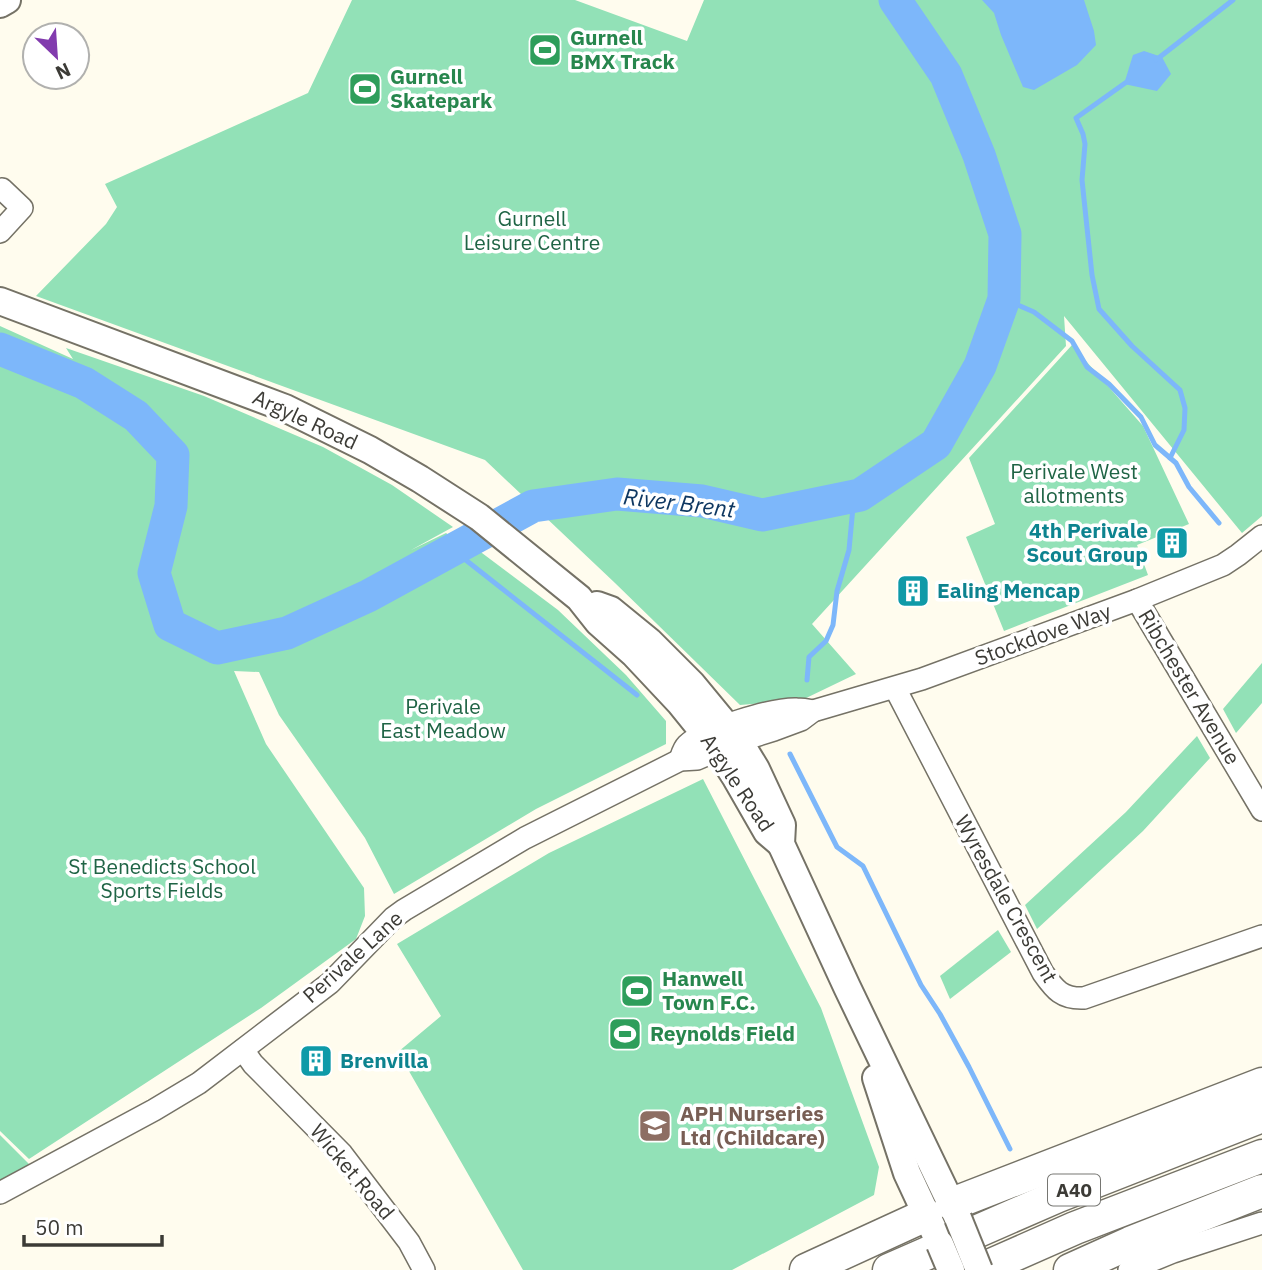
<svg xmlns="http://www.w3.org/2000/svg" width="1262" height="1270" font-family="'IBM Plex Sans',sans-serif">
<rect width="100%" height="100%" fill="#fffcee"/>
<g fill="#92e1b7">
<path d="M 352,0 L 575,0 L 687,41 L 704,0 L 1262,0 L 1262,516 L 1242,533 L 1064,316 L 1066,346 L 812,624 L 856,674 L 802,700 L 740,705 L 615,583 L 485,460 L 36,296 L 106,224 L 117,207 L 105,184 L 308,93 Z"/>
<path d="M 0,326 L 73,359 L 66,348 L 204,396 L 323,447 L 392,485 L 453,527 L 411,550 L 446,533 L 473,554 L 478,550 L 558,610 L 626,675 L 666,721 L 666,744 L 536,809 L 394,894 L 365,838 L 279,715 L 259,672 L 234,671 L 266,744 L 364,888 L 365,916 L 356,939 L 261,1008 L 29,1159 L 0,1131 Z"/>
<path d="M 1072,345 L 1143,426 L 1189,524 L 1137,545 L 1148,575 L 1004,631 L 966,537 L 995,524 L 969,458 Z"/>
<path d="M 1262,663 L 1262,703 L 1236,733 L 1223,709 Z"/>
<path d="M 1197,736 L 1210,758 L 1143,831 L 1037,929 L 1025,905 L 1126,812 Z"/>
<path d="M 703,779 L 821,1008 L 879,1167 L 874,1195 L 732,1270 L 523,1270 L 398,1052 L 441,1016 L 397,944 L 549,853 Z"/>
<path d="M 998,930 L 1011,952 L 950,999 L 940,976 Z"/>
<path d="M 0,1135 L 30,1165 L 0,1184 Z"/>
</g>
<g fill="#7db7fa">
<path d="M 982,0 L 1084,0 L 1094,31 L 1096,45 L 1077,65 L 1034,90 L 1023,87 L 1001,35 L 994,13 Z"/>
<path d="M 1144,51 L 1162,57 L 1171,74 L 1157,91 L 1124,84 L 1133,55 Z"/>
</g>
<g fill="none" stroke-linecap="round" stroke-linejoin="round">
<g stroke="#7db7fa" stroke-width="5">
<path d="M 1156,60 L 1233,0"/>
<path d="M 1128,81 L 1076,118 L 1083,134 L 1085,144 L 1082,180 L 1092,275 L 1099,309 L 1132,346 L 1180,390 L 1185,408 L 1184,430 L 1170,458"/>
<path d="M 1004,299 L 1034,312 L 1072,341 L 1087,367 L 1109,384 L 1141,417 L 1155,445 L 1176,463 L 1189,487 L 1219,523"/>
<path d="M 453,550 L 637,695"/>
<path d="M 807,680 L 809,657 L 826,641 L 833,625 L 837,591 L 849,550 L 854,496"/>
<path d="M 790,754 L 837,847 L 863,866 L 921,985 L 940,1014 L 969,1067 L 1010,1149"/>
</g>
<path stroke="#7db7fa" stroke-width="33" d="M 0,349 L 84,383 L 136,416 L 173,455 L 171,506 L 154,573 L 170,625 L 217,648 L 287,633 L 368,596 L 533,506 L 617,494 L 702,501 L 762,515 L 860,495 L 936,444 L 980,366 L 1004,299 L 1005,234 L 979,155 L 946,75 L 895,0"/>
<defs>
<g id="minor">
<path d="M 0,232 L 22,208 L 2,189"/>
<path d="M 1137,600 L 1262,810"/>
<path d="M 895,688 L 1043,973 C 1055,990 1062,999 1084,998 L 1262,936"/>
<path d="M 680,760 C 682,754 683,749 687,745 C 703,729 774,708 797,709 C 802,709 808,710 813,711"/>
<path d="M 243,1050 L 253,1064 L 342,1154 L 409,1242 L 424,1270"/>
<path d="M 0,1193 L 154,1110 L 199,1083 L 330,983 L 393,918 L 404,910 L 525,838 L 680,760 L 697,759 L 739,741 L 774,730 L 801,720 L 813,711 L 922,679 L 1137,600 L 1223,565 L 1238,555 L 1262,536"/>
<path d="M 1129,1270 L 1173,1252 L 1262,1223"/>
</g>
<g id="major">
<path d="M 0,4 L 7,0"/>
<path d="M 0,301 L 285,408 L 370,450 L 420,479 L 479,517 L 579,598 L 598,622 L 634,654 L 680,703 L 718,750 L 736,778 L 767,832 L 781,844"/>
<path d="M 597,605 L 611,610 L 649,641 L 692,684 L 739,741 L 756,769 L 782,825 L 781,844 L 847,987 L 958,1218"/>
<path d="M 876,1078 L 907,1173 L 940,1244"/>
</g>
<g id="highway">
<path d="M 952,1204 L 1262,1084"/>
<path d="M 806,1270 L 926,1215"/>
<path d="M 889,1270 L 1058,1196 L 1262,1116"/>
<path d="M 980,1270 L 1075,1228 L 1262,1156"/>
<path d="M 1070,1270 L 1130,1243 L 1262,1191"/>
</g>
</defs>
<use href="#minor" stroke="#757266" stroke-width="24"/>
<use href="#major" stroke="#757266" stroke-width="30"/>
<use href="#highway" stroke="#757266" stroke-width="35"/>
<use href="#minor" stroke="#fff" stroke-width="21"/>
<use href="#major" stroke="#fff" stroke-width="26"/>
<use href="#highway" stroke="#fff" stroke-width="32"/>
<defs>
<g id="major-bridge">
<path d="M 958,1218 L 979,1270"/>
<path d="M 940,1244 L 951,1270"/>
</g>
</defs>
<use href="#major-bridge" stroke="#757266" stroke-width="30" stroke-linecap="butt"/>
<use href="#major-bridge" stroke="#fff" stroke-width="26"/>
</g>
<defs>
<symbol id="stadium-square" viewBox="-11 -11 22 22"><rect x="-9" y="-9" width="18" height="18" rx="4" fill="#2e9e5b" stroke="#fff"/><path d="M0-5a6.5 5 0 1 0 0 10a6.5 5 0 1 0 0-10ZM-3.5-1.8h7v3.6h-7Z" fill="#fff"/></symbol>
<symbol id="building-square" viewBox="-11 -11 22 22"><rect x="-9" y="-9" width="18" height="18" rx="4" fill="#0f9aa8" stroke="#fff"/><path d="M-4-6H4V6H1V3H-1V6H-4ZM-2.5-4.3h1.7v1.8h-1.7ZM.8-4.3h1.7v1.8H.8ZM-2.5-1h1.7V.8h-1.7ZM.8-1h1.7V.8H.8Z" fill="#fff"/></symbol>
<symbol id="school-square" viewBox="-11 -11 22 22"><rect x="-9" y="-9" width="18" height="18" rx="4" fill="#8d6e63" stroke="#fff"/><path d="M0-5L7-2L0 1L-7-2ZM-4 1L0 2.5L4 1V4Q0 6-4 4Z" fill="#fff"/></symbol>
</defs>
<g fill-rule="evenodd">
<use href="#stadium-square" x="526" y="31" width="38" height="38"/>
<use href="#stadium-square" x="346" y="70" width="38" height="38"/>
<use href="#building-square" x="1153" y="524" width="38" height="38"/>
<use href="#building-square" x="894" y="572" width="38" height="38"/>
<use href="#stadium-square" x="618" y="972" width="38" height="38"/>
<use href="#stadium-square" x="606" y="1015" width="38" height="38"/>
<use href="#building-square" x="297" y="1042" width="38" height="38"/>
<use href="#school-square" x="636" y="1107" width="38" height="38"/>
</g>
<g text-anchor="middle" stroke-width="7" stroke-linejoin="round" paint-order="stroke">
<rect fill="#fff" stroke="#767672" stroke-width="2" x="1048" y="1174.5" width="52" height="31" rx="5"/>
<g font-size="19" font-weight="bold" fill="#3c3b36">
<text x="1074" y="1197">A40</text>
</g>
<g font-size="21" font-weight="bold" fill="#27864d" stroke="#fff" text-anchor="start">
<text x="570" y="45">Gurnell<tspan x="570" dy="24">BMX Track</tspan></text>
<text x="390" y="84">Gurnell<tspan x="390" dy="24">Skatepark</tspan></text>
<text x="662" y="986">Hanwell<tspan x="662" dy="24">Town F.C.</tspan></text>
<text x="650" y="1041">Reynolds Field</text>
</g>
<g font-size="21" fill="#1f6445" stroke="#fff">
<text x="532" y="226">Gurnell<tspan x="532" dy="24">Leisure Centre</tspan></text>
<text x="1074" y="479">Perivale West<tspan x="1074" dy="24">allotments</tspan></text>
<text x="443" y="714">Perivale<tspan x="443" dy="24">East Meadow</tspan></text>
<text x="162" y="874">St Benedicts School<tspan x="162" dy="24">Sports Fields</tspan></text>
</g>
<g font-size="21" fill="#3c3b36" stroke="#fff">
<text transform="translate(305 420) rotate(25)" y="7">Argyle Road</text>
<text transform="translate(1043 635) rotate(-20)" y="7">Stockdove Way</text>
<text transform="translate(1189 687) rotate(59)" y="7">Ribchester Avenue</text>
<text transform="translate(737 783) rotate(56)" y="7">Argyle Road</text>
<text transform="translate(1006 899) rotate(61)" y="7">Wyresdale Crescent</text>
<text transform="translate(353 957) rotate(-42)" y="7">Perivale Lane</text>
<text transform="translate(352 1172) rotate(50)" y="7">Wicket Road</text>
</g>
<g font-size="21" font-weight="bold" fill="#0d838f" stroke="#fff" text-anchor="start">
<text x="1148" y="538" text-anchor="end">4th Perivale<tspan x="1148" dy="24">Scout Group</tspan></text>
<text x="937" y="598">Ealing Mencap</text>
<text x="340" y="1068">Brenvilla</text>
</g>
<g font-size="21" font-weight="bold" fill="#785e54" stroke="#fff" text-anchor="start">
<text x="680" y="1121">APH Nurseries<tspan x="680" dy="24">Ltd (Childcare)</tspan></text>
</g>
<g font-size="23" font-style="italic" fill="#0f3862" stroke="#fff">
<text transform="translate(679 503) rotate(7)" y="8">River Brent</text>
</g>
</g>
<g transform="translate(56 56) rotate(155)"><circle r="33" fill="#ffffff" stroke="#b1b1af" stroke-width="2"/>
<path d="M0-5L12 26L0 18L-12 26Z" fill="#823bae"/>
<text y="-10" font-size="19" font-weight="bold" text-anchor="middle" fill="#3c3b36">N</text>
</g>
<path d="M24 1235v10h138v-10" fill="none" stroke="#3c3b36" stroke-width="3.5"/>
<text x="35" y="1235" font-size="21" fill="#3c3b36" stroke="#ffffff" stroke-width="5" paint-order="stroke">50 m</text>
</svg>
